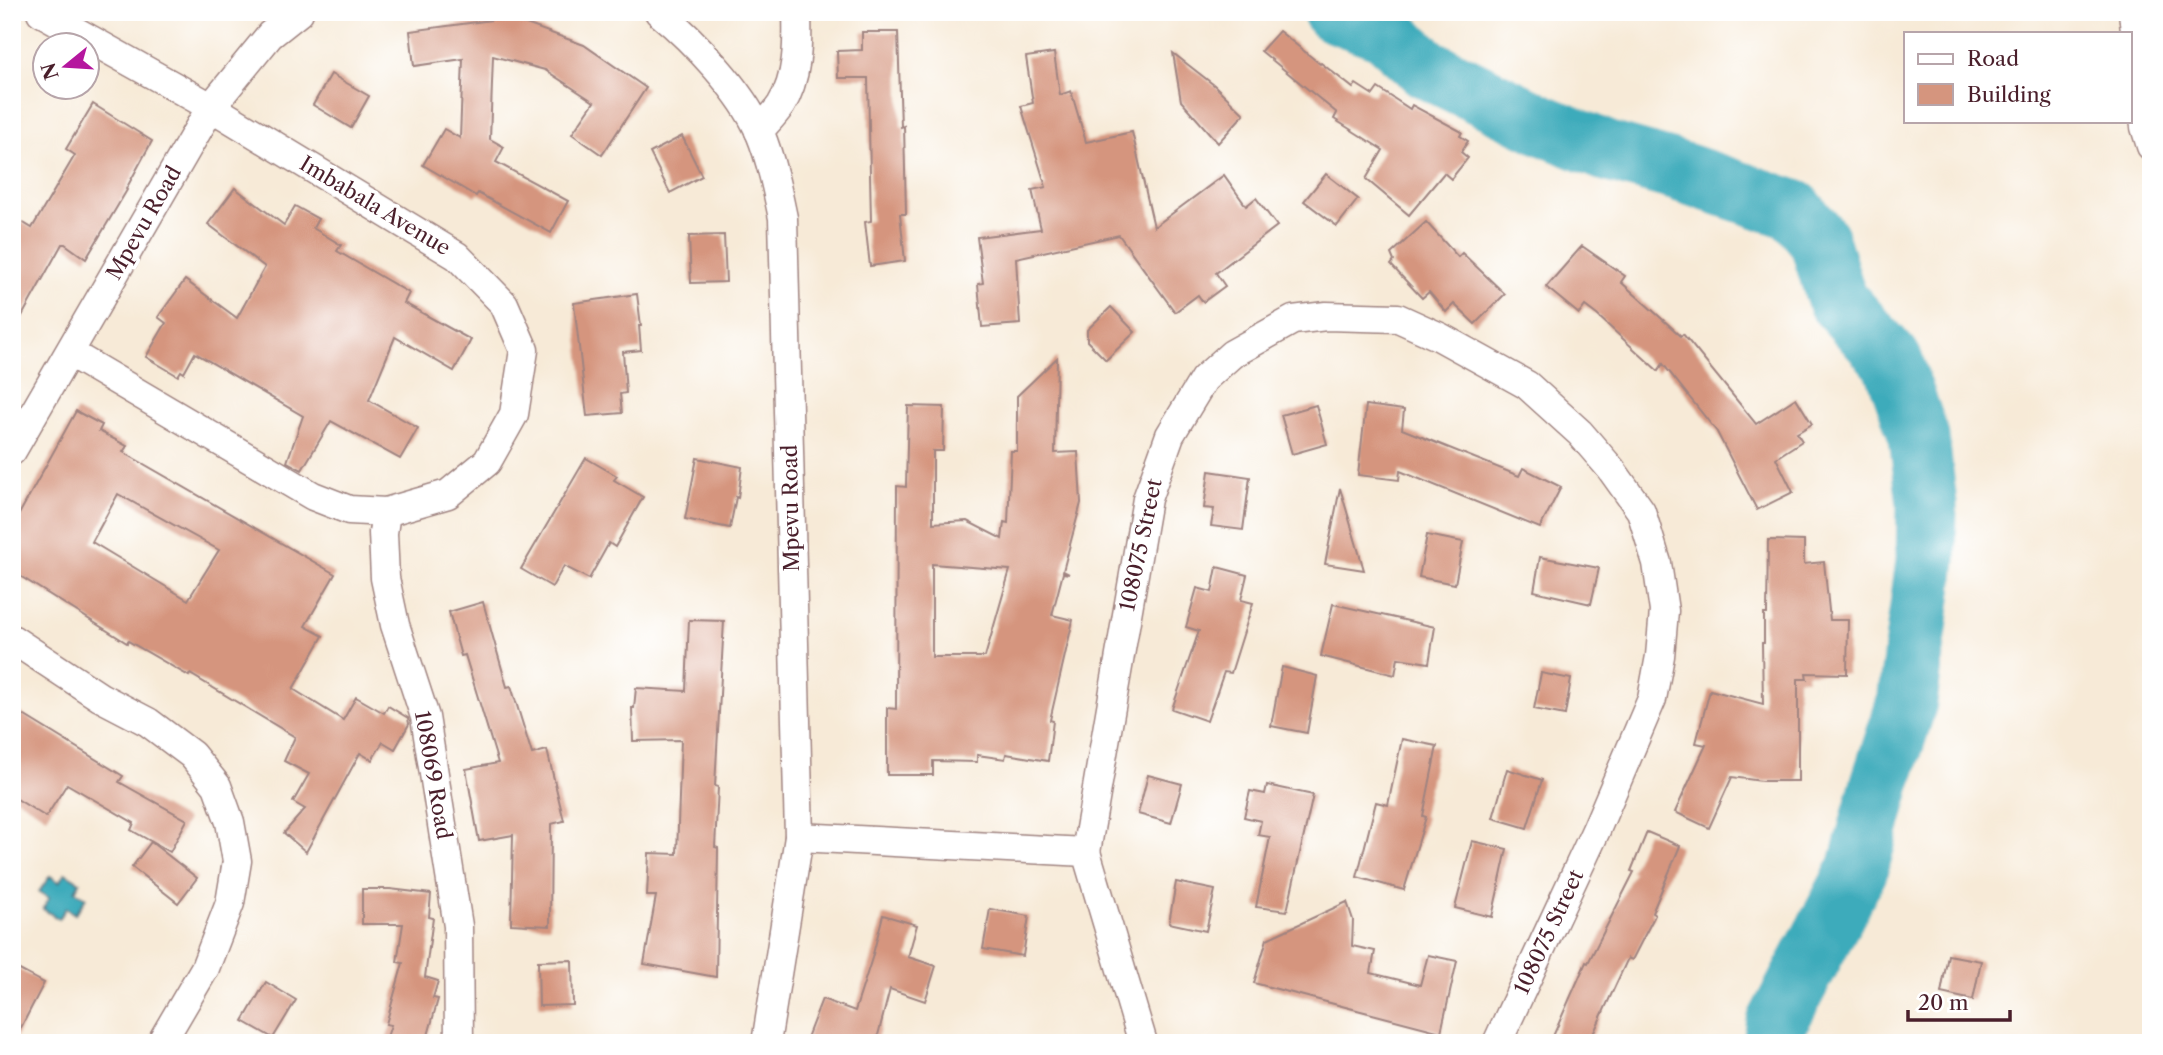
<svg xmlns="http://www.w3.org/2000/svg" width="2163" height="1055" font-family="'Libre Caslon Text',serif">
<rect width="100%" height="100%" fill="#fff"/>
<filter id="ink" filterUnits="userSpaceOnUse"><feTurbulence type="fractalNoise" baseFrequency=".0143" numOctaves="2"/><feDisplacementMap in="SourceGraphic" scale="14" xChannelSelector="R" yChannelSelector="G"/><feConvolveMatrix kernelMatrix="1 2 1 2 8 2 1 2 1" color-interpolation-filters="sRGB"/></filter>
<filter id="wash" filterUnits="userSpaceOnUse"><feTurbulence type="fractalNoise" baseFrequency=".00686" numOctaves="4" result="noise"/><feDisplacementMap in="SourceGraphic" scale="28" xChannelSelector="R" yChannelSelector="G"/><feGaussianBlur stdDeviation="1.57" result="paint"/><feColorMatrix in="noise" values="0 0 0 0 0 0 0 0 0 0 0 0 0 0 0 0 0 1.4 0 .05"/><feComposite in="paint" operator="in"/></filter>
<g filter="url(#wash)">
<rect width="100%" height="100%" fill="#f7ead7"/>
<path fill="#3dabbb" stroke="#446573" stroke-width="2" d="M 65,873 L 80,882 L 75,891 L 86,898 L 75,914 L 66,908 L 59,919 L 43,909 L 49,898 L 39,892 L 50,876 L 59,882 Z"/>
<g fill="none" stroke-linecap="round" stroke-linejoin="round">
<path stroke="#3dabbb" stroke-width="61" d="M 1333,12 L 1385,31 L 1426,68 L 1543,125 L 1606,151 L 1681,172 L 1794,210 L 1819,240 L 1837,300 L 1893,362 L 1919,437 L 1927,504 L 1926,561 L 1907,702 L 1881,783 L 1858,869 L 1777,1023 L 1773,1043"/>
</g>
<g id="blocks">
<g fill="#d5957e" fill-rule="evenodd">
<path d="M 493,12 L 584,45 L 646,88 L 602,155 L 572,134 L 594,102 L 545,70 L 493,56 L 490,139 L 504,147 L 496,162 L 568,201 L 551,233 L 478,193 L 476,196 L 423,165 L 444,129 L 460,138 L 463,59 L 414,66 L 410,31 L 491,20 Z"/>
<path d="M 1279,31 L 1320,64 L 1321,63 L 1353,88 L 1356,84 L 1373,95 L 1378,88 L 1410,109 L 1412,105 L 1462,132 L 1460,136 L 1468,141 L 1461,152 L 1468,158 L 1451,179 L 1444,173 L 1409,215 L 1366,179 L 1383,150 L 1334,119 L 1337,113 L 1261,51 Z"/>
<path d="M 862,32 L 898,32 L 901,127 L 904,126 L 906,214 L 900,214 L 905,261 L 870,266 L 865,222 L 871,221 L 868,78 L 838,78 L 837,51 L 862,50 Z"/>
<path d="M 1054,53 L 1060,95 L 1071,91 L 1086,142 L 1132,132 L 1154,227 L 1224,175 L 1246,206 L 1256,198 L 1277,226 L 1216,273 L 1225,286 L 1203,302 L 1198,295 L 1175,312 L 1119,235 L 1016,258 L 1020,324 L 982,327 L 978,284 L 983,283 L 977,237 L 1041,229 L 1032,190 L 1046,187 L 1021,106 L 1033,103 L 1026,57 Z"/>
<path d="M 1173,53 L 1214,85 L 1244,114 L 1218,143 L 1181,101 Z"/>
<path d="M 331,74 L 369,96 L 351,128 L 313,105 Z"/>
<path d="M 93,104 L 152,141 L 126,189 L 127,190 L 86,259 L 65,244 L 62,244 L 12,334 L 12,216 L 32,228 L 75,155 L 66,149 Z"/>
<path d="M 682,136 L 702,176 L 670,193 L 650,153 Z"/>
<path d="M 1326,174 L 1358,199 L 1337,226 L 1304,201 Z"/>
<path d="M 235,188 L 284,225 L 295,206 L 318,219 L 313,228 L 341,245 L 337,251 L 409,293 L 404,303 L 471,340 L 454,371 L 395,337 L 369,400 L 418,428 L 400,459 L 331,421 L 302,470 L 287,462 L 303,416 L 195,353 L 184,373 L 181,371 L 178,376 L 146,357 L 166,323 L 158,317 L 185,280 L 237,318 L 265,267 L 208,224 Z"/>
<path d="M 1426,222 L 1458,257 L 1462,253 L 1505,294 L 1475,324 L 1454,304 L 1446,312 L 1429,292 L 1422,298 L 1391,265 L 1394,261 L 1391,254 Z"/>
<path d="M 724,235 L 726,282 L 691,283 L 689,236 Z"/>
<path d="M 1582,246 L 1625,276 L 1621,282 L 1681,336 L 1683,334 L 1756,424 L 1796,398 L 1812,424 L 1797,433 L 1802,441 L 1776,458 L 1793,492 L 1757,510 L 1717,432 L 1663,364 L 1658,371 L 1597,315 L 1585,306 L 1579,314 L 1546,287 Z"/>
<path d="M 637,294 L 641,326 L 639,326 L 641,350 L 623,352 L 626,393 L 620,394 L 622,413 L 587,416 L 574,303 Z"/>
<path d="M 1111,307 L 1135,332 L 1106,360 L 1087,341 L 1087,330 Z"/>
<path d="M 1057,358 L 1055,453 L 1078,452 L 1081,503 L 1063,571 L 1069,574 L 1063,573 L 1052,615 L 1073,620 L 1050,720 L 1053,721 L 1048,761 L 1006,754 L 1005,759 L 977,755 L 977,762 L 933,761 L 933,775 L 887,775 L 887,708 L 896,709 L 897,486 L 906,487 L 908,406 L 944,407 L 943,451 L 933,451 L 933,523 L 967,521 L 1002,539 L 1004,522 L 1008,523 L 1011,451 L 1017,451 L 1017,396 ZM 932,564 L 1010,570 L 985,657 L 932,657 Z"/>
<path d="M 1316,405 L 1327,444 L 1292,454 L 1281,415 Z"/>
<path d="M 1366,405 L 1404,410 L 1402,429 L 1519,476 L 1523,468 L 1561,487 L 1540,528 L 1400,471 L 1399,480 L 1358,475 Z"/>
<path d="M 76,411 L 102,425 L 99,431 L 127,446 L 123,452 L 335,574 L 305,626 L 323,636 L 293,689 L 343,720 L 356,697 L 384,713 L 388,706 L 408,718 L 409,724 L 395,749 L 383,742 L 372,760 L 360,753 L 306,852 L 284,833 L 305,809 L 293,802 L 309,774 L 284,761 L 295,737 L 190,674 L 189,676 L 128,641 L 127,643 L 12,571 L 12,527 ZM 118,494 L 219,550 L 188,600 L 92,542 Z"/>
<path d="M 586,458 L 617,476 L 614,480 L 643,497 L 615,547 L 609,543 L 589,579 L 564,566 L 552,587 L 521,569 Z"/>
<path d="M 697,458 L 742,467 L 738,498 L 736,497 L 730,528 L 685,519 Z"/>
<path d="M 1209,471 L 1250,477 L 1243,530 L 1211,526 L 1214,509 L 1204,508 Z"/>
<path d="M 1340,488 L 1364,570 L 1325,564 Z"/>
<path d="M 1427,535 L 1463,542 L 1455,584 L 1419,577 Z"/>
<path d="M 1768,540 L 1804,541 L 1804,564 L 1824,562 L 1830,620 L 1848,620 L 1847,674 L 1806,673 L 1807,679 L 1798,679 L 1798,781 L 1762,781 L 1732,777 L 1709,828 L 1675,812 L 1706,745 L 1696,743 L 1710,690 L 1763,704 L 1762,643 L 1764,643 L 1764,614 L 1767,614 Z"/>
<path d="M 1540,557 L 1599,568 L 1591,604 L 1534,591 Z"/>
<path d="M 1217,567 L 1247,575 L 1241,600 L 1253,603 L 1231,673 L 1224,672 L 1207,721 L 1172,709 L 1199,631 L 1186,627 L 1197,588 L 1212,592 Z"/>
<path d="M 483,602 L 507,687 L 511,686 L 532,754 L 547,750 L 564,821 L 551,824 L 550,926 L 511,924 L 513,835 L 479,841 L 466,769 L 498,763 L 465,655 L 461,656 L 449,612 Z"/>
<path d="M 1333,604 L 1435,627 L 1429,663 L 1398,658 L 1395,675 L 1321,656 Z"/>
<path d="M 689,620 L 724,621 L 715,786 L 718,787 L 715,847 L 718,848 L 716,977 L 644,964 L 656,896 L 647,896 L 649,853 L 677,854 L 681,740 L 633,741 L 632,708 L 634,708 L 636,688 L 686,691 Z"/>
<path d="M 1282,667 L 1317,676 L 1307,733 L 1271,726 Z"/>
<path d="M 1541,673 L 1571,679 L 1565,715 L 1534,709 Z"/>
<path d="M 12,708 L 123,776 L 119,782 L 187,820 L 170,852 L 131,830 L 134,823 L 67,784 L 46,817 L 12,796 Z"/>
<path d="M 1402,739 L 1437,746 L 1423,816 L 1426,817 L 1404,890 L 1357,877 L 1376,802 L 1388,805 Z"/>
<path d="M 1507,769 L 1542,780 L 1527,828 L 1493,818 Z"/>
<path d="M 1148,775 L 1182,784 L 1171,823 L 1138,814 Z"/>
<path d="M 1267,785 L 1313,795 L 1287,911 L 1256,907 L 1270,837 L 1258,835 L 1261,821 L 1244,817 L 1250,791 L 1265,794 Z"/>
<path d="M 1647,832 L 1680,846 L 1652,913 L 1655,915 L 1632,960 L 1628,958 L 1589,1043 L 1550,1043 L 1586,962 L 1588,963 L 1634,872 L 1631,871 Z"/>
<path d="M 1472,841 L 1507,849 L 1492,917 L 1455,908 Z"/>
<path d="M 151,842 L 197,878 L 178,903 L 132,867 Z"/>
<path d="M 1176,882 L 1215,890 L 1206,931 L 1169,923 Z"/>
<path d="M 362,889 L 390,889 L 431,894 L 429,917 L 433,918 L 425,977 L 438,981 L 433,998 L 438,999 L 426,1043 L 385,1043 L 391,1025 L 386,1024 L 403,963 L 397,962 L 403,924 L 362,924 Z"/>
<path d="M 1347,902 L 1353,920 L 1352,946 L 1375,951 L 1371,973 L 1420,985 L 1428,955 L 1457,961 L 1441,1032 L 1254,983 L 1267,939 Z"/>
<path d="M 990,909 L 1029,916 L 1023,956 L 983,949 Z"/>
<path d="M 883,915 L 917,925 L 908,957 L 936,966 L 925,1001 L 890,989 L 876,1043 L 805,1043 L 822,999 L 855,1011 L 872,958 Z"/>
<path d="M 1948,955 L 1981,961 L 1973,1000 L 1941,993 Z"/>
<path d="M 572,960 L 573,1005 L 539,1006 L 538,961 Z"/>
<path d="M 12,966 L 44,983 L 13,1043 L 12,1043 Z"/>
<path d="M 266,982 L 296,1000 L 273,1038 L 243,1021 Z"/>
</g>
</g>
</g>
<g filter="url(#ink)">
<use href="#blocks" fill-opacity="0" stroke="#a08481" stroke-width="2"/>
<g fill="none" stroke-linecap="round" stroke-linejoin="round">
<defs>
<g id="street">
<path d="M 41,12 L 211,107 L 457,256 L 504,304 L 524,350 L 514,414 L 487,462 L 448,494 L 386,512 L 349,510 L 313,496 L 70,353"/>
<path d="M 659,12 C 693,40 743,92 760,133 C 771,160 777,189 783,218 L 799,837 L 766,1043"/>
<path d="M 2133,12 L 2145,127 L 2151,146"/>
<path d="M 759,131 C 766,123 775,114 781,105 C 798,78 798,43 797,12"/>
<path d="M 12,451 L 211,107 L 270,35 L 299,12"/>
<path d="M 386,512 L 383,533 L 385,578 L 395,625 L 425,717 L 458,926 L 459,1043"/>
<path d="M 12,639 L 100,697 L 148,722 L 192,755 L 217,786 L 230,822 L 237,861 L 230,903 L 205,968 L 161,1043"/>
<path d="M 799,837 L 1086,852 L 1143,1043"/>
<path d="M 1086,852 L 1147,499 L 1170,435 L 1204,379 L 1232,354 L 1293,320 L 1326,316 L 1398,318 L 1440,337 L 1527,385 L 1580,433 L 1611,469 L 1641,511 L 1657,563 L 1664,611 L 1660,656 L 1652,699 L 1596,830 L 1497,1043"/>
</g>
</defs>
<use href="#street" stroke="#a08481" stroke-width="31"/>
<use href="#street" stroke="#fff" stroke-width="28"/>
</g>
</g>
<g text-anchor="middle" stroke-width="7" stroke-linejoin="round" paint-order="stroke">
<g font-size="21" fill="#4a1f2b" stroke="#fff">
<text transform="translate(375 206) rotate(31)" y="7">Imbabala Avenue</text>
<text transform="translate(144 223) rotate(-60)" y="7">Mpevu Road</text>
<text transform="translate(791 508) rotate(-91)" y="7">Mpevu Road</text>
<text transform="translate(1141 545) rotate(-78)" y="7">108075 Street</text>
<text transform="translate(433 775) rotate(80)" y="7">108069 Road</text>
<text transform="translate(1549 932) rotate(-65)" y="7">108075 Street</text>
</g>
</g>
<rect width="2163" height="1055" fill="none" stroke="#fff" stroke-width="42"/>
<rect x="1904" y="32" width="228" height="91" fill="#ffffff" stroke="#b7a5aa" stroke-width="2"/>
<rect x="1918" y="54" width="35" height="10" fill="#ffffff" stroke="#b7a5aa" stroke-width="2"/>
<text x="1967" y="66" font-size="21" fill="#4a1f2b">Road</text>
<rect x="1918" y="84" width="35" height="21" fill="#d5957e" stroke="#b7a5aa" stroke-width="2"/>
<text x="1967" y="102" font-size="21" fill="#4a1f2b">Building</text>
<g transform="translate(66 66) rotate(252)"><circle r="33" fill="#ffffff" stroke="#b7a5aa" stroke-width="2"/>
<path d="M0-5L12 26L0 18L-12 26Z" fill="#b5179e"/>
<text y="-10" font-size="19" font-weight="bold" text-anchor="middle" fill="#4a1f2b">N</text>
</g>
<path d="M1908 1010v10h102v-10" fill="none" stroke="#4a1f2b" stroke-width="3.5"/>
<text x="1918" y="1010" font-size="21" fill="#4a1f2b" stroke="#ffffff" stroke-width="5" paint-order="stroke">20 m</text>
</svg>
